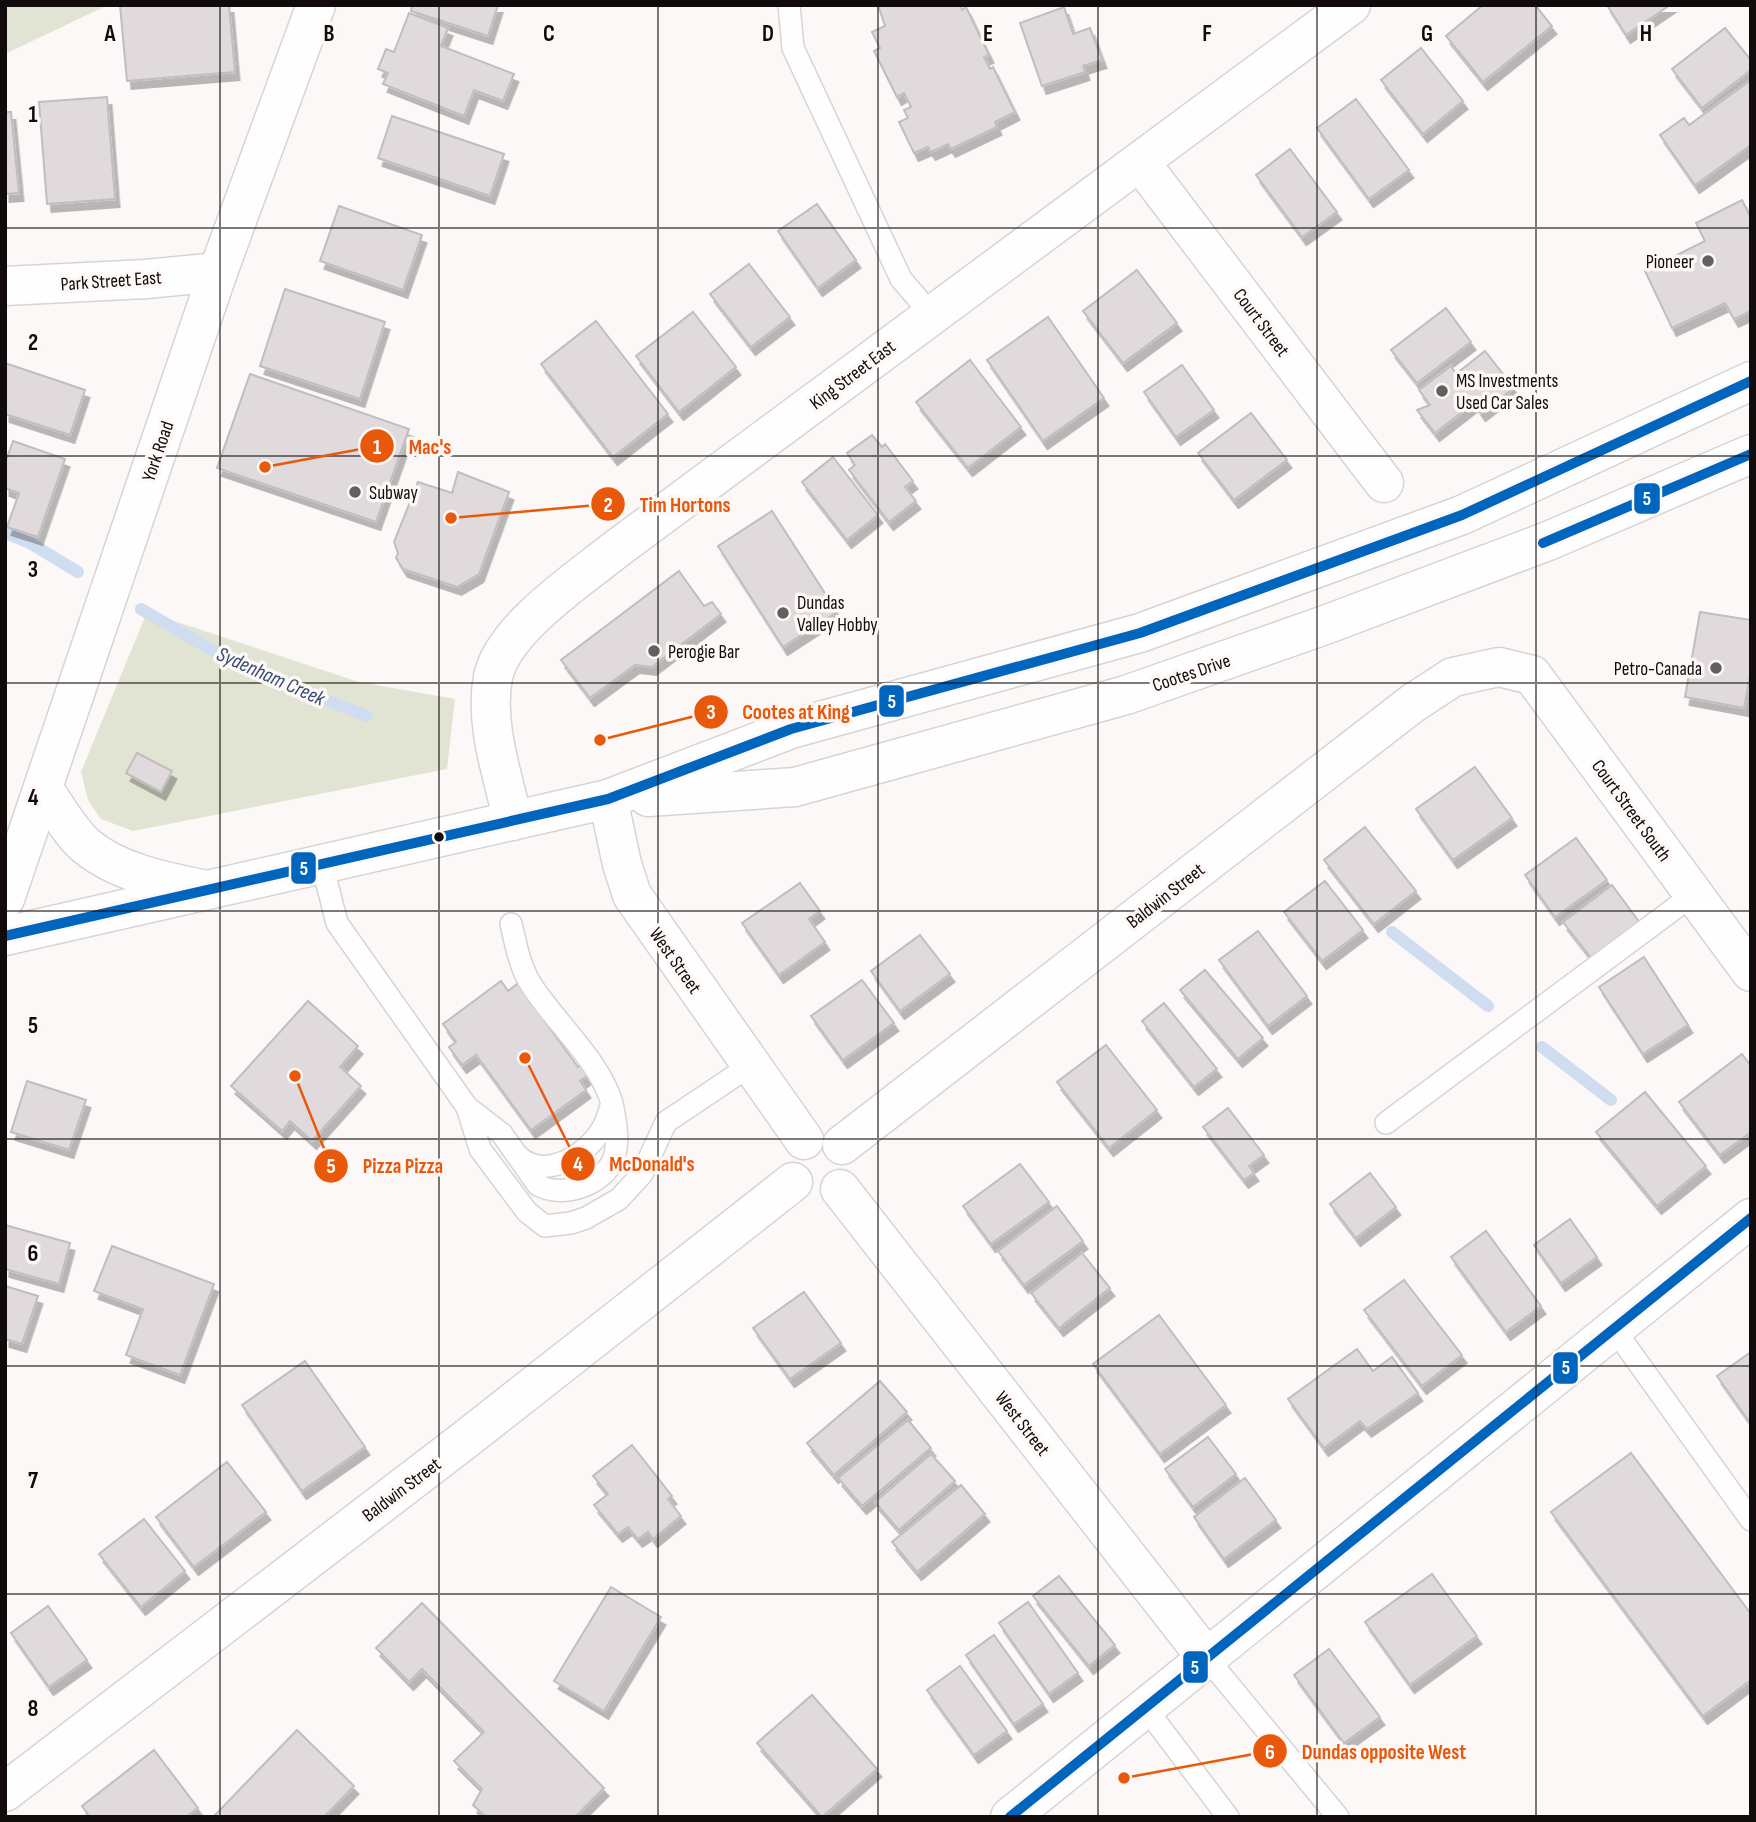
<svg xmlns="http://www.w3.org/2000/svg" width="1756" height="1822" font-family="'Sofia Sans Condensed',sans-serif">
<defs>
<filter id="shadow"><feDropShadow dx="4.5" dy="8" stdDeviation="0" flood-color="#0004"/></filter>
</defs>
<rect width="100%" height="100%" fill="#fbf8f7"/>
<g fill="#e2e4d3">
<path d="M 5,5 L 108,5 L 5,54 Z"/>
<path d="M 147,612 L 359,682 L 455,699 L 447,769 L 133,831 L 101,819 L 88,800 L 81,772 Z"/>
</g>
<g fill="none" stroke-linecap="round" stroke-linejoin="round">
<g stroke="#d0dcef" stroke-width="12">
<path d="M 5,533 L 30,543 L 78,572"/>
<path d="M 141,609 L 238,665 L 367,716"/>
<path d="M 1392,932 L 1488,1006"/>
<path d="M 1542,1047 L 1611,1100"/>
</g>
</g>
<g fill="#e1dadd" stroke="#c1bdbe" stroke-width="2" filter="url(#shadow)">
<path d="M 120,5 L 229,5 L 235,72 L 127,81 Z"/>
<path d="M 412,5 L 498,5 L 488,36 L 411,11 Z"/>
<path d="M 878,5 L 960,5 L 962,10 L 966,7 L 989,55 L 984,57 L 990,69 L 993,67 L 1015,112 L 995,122 L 997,127 L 951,149 L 948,144 L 931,152 L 928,147 L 914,153 L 899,122 L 908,118 L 904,110 L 911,107 L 904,93 L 897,97 L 874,51 L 880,48 L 872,32 L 885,26 Z"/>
<path d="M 1483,5 L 1535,5 L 1552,26 L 1483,82 L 1446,36 Z"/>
<path d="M 1607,5 L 1670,5 L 1626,35 Z"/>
<path d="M 1064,7 L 1073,34 L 1090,28 L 1102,60 L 1083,66 L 1085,72 L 1042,86 L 1020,23 Z"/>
<path d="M 409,13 L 448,28 L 441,46 L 514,74 L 503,101 L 474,90 L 464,116 L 383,84 L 388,73 L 378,69 L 386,49 L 394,52 Z"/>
<path d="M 1725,28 L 1751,60 L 1751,70 L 1702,108 L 1672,69 Z"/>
<path d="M 1421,48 L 1463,101 L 1423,134 L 1381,80 Z"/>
<path d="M 1751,80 L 1751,145 L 1695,185 L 1660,135 L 1684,118 L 1689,125 Z"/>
<path d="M 107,97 L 115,199 L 47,204 L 39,102 Z"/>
<path d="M 1356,99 L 1409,170 L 1369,199 L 1317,128 Z"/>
<path d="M 5,112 L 11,112 L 19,193 L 5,194 Z"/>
<path d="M 392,116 L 504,154 L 490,196 L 378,158 Z"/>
<path d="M 1290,149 L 1337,212 L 1302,237 L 1256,175 Z"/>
<path d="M 1742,200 L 1751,218 L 1751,311 L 1734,319 L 1725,303 L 1672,328 L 1645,271 L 1705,241 L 1696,223 Z"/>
<path d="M 817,204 L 856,260 L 818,288 L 778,231 Z"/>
<path d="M 339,206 L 422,235 L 403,290 L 320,261 Z"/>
<path d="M 749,264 L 790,317 L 751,347 L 710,294 Z"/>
<path d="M 1137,270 L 1177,323 L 1123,363 L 1083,311 Z"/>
<path d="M 285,289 L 385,322 L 360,399 L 260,366 Z"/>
<path d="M 1446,308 L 1471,342 L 1417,383 L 1391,350 Z"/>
<path d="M 693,312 L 736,367 L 679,412 L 636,356 Z"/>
<path d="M 1048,317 L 1104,398 L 1043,441 L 987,360 Z"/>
<path d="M 596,321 L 668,414 L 613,457 L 541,364 Z"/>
<path d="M 1485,351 L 1514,388 L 1481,413 L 1474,403 L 1435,433 L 1417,410 L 1430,405 L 1419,390 L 1451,366 L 1456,374 Z"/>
<path d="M 970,360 L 1021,427 L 968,468 L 916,402 Z"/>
<path d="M 5,363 L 85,390 L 70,435 L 5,414 Z"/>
<path d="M 1182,365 L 1214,410 L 1176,437 L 1144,392 Z"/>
<path d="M 250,374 L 409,429 L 376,522 L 217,468 Z"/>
<path d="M 1251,413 L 1287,460 L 1234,500 L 1198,453 Z"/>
<path d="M 872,435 L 882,447 L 885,444 L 913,481 L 905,487 L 916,501 L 889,522 L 849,470 L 855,465 L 847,453 Z"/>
<path d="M 13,441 L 65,459 L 38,537 L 7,527 L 19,493 L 5,488 L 5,457 L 7,458 Z"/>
<path d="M 833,457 L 878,515 L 847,540 L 802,482 Z"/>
<path d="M 458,472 L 509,492 L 479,574 L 457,587 L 403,569 L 396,558 L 398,553 L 394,542 L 418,482 L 452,493 Z"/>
<path d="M 772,511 L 837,612 L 783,647 L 718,546 Z"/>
<path d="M 679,571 L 704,606 L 712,602 L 721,614 L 652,667 L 635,665 L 590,698 L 561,660 Z"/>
<path d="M 1700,612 L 1751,620 L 1751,671 L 1744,708 L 1685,697 Z"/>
<path d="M 137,753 L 172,771 L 161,792 L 126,773 Z"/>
<path d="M 1475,767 L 1512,818 L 1453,860 L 1416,809 Z"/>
<path d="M 1365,827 L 1416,891 L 1374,924 L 1324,860 Z"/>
<path d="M 1576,838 L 1607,880 L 1555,917 L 1525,875 Z"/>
<path d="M 1325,881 L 1363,930 L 1322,961 L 1284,912 Z"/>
<path d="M 800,883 L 820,911 L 809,919 L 825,942 L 779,975 L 742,923 Z"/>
<path d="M 1612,885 L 1640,923 L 1592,959 L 1563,922 Z"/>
<path d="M 1258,931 L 1307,996 L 1268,1026 L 1219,960 Z"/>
<path d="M 920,935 L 950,974 L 900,1011 L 871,971 Z"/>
<path d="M 1644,957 L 1688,1025 L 1643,1054 L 1599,987 Z"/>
<path d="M 1205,970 L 1263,1038 L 1238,1059 L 1180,990 Z"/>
<path d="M 522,980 L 549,1014 L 543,1019 L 578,1067 L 586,1060 L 594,1071 L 580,1081 L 586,1090 L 531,1130 L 476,1055 L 462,1065 L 449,1047 L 456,1042 L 443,1024 L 501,981 L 508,991 Z"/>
<path d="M 862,980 L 894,1023 L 843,1060 L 811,1016 Z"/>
<path d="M 308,1001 L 358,1046 L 340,1067 L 361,1086 L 312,1141 L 290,1121 L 282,1131 L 231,1086 Z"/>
<path d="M 1164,1003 L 1217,1069 L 1194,1087 L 1142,1021 Z"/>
<path d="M 1106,1045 L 1157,1110 L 1109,1148 L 1057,1082 Z"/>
<path d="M 1742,1054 L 1751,1066 L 1751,1132 L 1720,1155 L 1679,1102 Z"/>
<path d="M 27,1081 L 86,1100 L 69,1150 L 11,1132 Z"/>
<path d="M 1645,1092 L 1706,1166 L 1657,1206 L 1596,1132 Z"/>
<path d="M 1228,1108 L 1264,1155 L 1249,1166 L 1254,1173 L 1244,1180 L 1203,1127 Z"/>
<path d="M 1020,1164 L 1049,1202 L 991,1244 L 963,1206 Z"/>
<path d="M 1370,1173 L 1396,1207 L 1356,1238 L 1330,1204 Z"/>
<path d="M 1057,1206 L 1083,1241 L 1024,1285 L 998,1251 Z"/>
<path d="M 1570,1219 L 1597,1257 L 1561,1283 L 1534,1245 Z"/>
<path d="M 5,1225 L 70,1243 L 59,1284 L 5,1269 Z"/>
<path d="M 1486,1231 L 1541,1306 L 1506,1332 L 1451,1257 Z"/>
<path d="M 112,1246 L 214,1284 L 180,1375 L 126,1355 L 143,1309 L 94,1291 Z"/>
<path d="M 1082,1253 L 1110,1288 L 1059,1328 L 1031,1293 Z"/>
<path d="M 1404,1280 L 1462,1355 L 1422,1386 L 1364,1310 Z"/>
<path d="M 5,1286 L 38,1296 L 22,1344 L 5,1339 Z"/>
<path d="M 804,1292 L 841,1343 L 790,1379 L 753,1328 Z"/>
<path d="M 1159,1315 L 1226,1405 L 1160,1454 L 1093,1364 Z"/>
<path d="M 1357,1349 L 1373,1371 L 1392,1357 L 1418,1393 L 1367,1429 L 1360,1421 L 1324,1448 L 1288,1399 Z"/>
<path d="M 1751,1352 L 1751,1424 L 1717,1376 Z"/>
<path d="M 305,1361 L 365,1447 L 302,1491 L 242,1405 Z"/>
<path d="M 880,1381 L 907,1412 L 834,1475 L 807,1443 Z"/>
<path d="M 908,1420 L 931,1448 L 862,1506 L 838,1478 Z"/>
<path d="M 1208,1437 L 1236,1474 L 1193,1507 L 1165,1469 Z"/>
<path d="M 632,1445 L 672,1496 L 668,1499 L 681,1516 L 653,1539 L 648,1532 L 638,1539 L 628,1527 L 618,1534 L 594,1505 L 608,1494 L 593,1476 Z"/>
<path d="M 1631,1453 L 1751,1614 L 1751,1680 L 1703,1716 L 1551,1512 Z"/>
<path d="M 931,1454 L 955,1481 L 899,1530 L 875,1502 Z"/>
<path d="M 227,1462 L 266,1512 L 194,1567 L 156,1517 Z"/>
<path d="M 1245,1478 L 1276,1520 L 1224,1559 L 1194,1517 Z"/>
<path d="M 961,1485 L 985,1514 L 917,1572 L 892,1542 Z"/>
<path d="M 144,1519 L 185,1571 L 141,1607 L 99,1554 Z"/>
<path d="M 1432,1574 L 1477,1636 L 1410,1685 L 1365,1622 Z"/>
<path d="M 1059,1576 L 1115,1645 L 1089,1666 L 1033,1596 Z"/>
<path d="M 611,1587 L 661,1617 L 604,1711 L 554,1681 Z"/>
<path d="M 1028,1602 L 1078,1673 L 1049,1694 L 999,1623 Z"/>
<path d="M 422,1603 L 604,1788 L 575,1817 L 486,1817 L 473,1805 L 482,1789 L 454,1761 L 484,1732 L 422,1669 L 409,1682 L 376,1648 Z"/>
<path d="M 48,1606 L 87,1660 L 49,1687 L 11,1633 Z"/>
<path d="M 994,1635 L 1043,1704 L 1014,1724 L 966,1655 Z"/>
<path d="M 1329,1649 L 1380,1717 L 1344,1743 L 1294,1675 Z"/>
<path d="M 960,1666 L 1007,1731 L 974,1755 L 927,1690 Z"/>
<path d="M 812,1695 L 877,1769 L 822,1817 L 757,1743 Z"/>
<path d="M 297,1730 L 354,1786 L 324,1817 L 218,1817 L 215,1815 Z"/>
<path d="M 154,1750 L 198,1808 L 186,1817 L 90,1817 L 82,1806 Z"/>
</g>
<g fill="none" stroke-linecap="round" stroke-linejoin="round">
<defs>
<g id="service">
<path d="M 789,5 L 793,48 L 901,279 L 932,315"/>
<path d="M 322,864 L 337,923 L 467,1107 L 480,1149 L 527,1212 L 545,1226 L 571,1223 L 586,1218 L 619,1199 L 642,1174 L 666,1122 L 751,1065"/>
<path d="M 511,924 C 516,945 520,968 532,986 C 556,1023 599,1060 612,1103 C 609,1112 607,1121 602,1129 C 586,1156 544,1181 518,1156"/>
<path d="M 467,1107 L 502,1134 L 538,1185 C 562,1199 604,1185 614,1158 C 619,1142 616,1124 613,1108"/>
<path d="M 1386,1123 L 1694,894"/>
<path d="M 1614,1329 L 1751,1520"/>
<path d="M 1206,1657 L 1338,1817"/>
<path d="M 1144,1706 L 1228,1817"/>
</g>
<g id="minor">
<path d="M 1140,162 L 1384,483"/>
<path d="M 5,286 L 146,279 L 218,272"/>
<path d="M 608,799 L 622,864 L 632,895 L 804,1140"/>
<path d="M 513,821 C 503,776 484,724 493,677 C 503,629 578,580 615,550 L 1351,5"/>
<path d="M 842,1145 L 1413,703 L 1453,677 L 1499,667 L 1532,675 L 1751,972"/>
<path d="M 840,1189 L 1206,1657"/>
<path d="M 5,1792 L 466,1439 L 793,1182"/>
</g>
<path id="tertiary" d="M 5,899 L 218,272 L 316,5"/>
<path id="secondary" d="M 1010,1817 L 1751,1218"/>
<g id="primary">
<path d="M 43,788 C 55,805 70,832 85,845 C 117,872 162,881 202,889"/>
<path d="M 648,797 L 795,787 L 1126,695 L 1325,625 L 1548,541 L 1751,454"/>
<path d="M 5,936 L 608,799 L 791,729 L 1140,633 L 1462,515 L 1751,381"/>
</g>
</defs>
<use href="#service" stroke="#d8d4d2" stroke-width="24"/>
<use href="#minor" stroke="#d8d4d2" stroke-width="41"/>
<use href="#tertiary" stroke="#d8d4d2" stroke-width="41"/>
<use href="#secondary" stroke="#d8d4d2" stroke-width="41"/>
<use href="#primary" stroke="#d8d4d2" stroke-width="41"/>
<use href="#service" stroke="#fefefe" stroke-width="21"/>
<use href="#minor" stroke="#fefefe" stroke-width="38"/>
<use href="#tertiary" stroke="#fefefe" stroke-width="38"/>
<use href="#secondary" stroke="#fefefe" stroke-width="38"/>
<use href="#primary" stroke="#fefefe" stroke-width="38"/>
<defs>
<g id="bus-1">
<path d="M 1543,543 L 1751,454"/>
<path d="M 5,936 L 608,799 L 791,729 L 1140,633 L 1462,515 L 1751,381"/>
<path d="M 1010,1817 L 1751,1218"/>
</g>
</defs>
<use href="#bus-1" stroke="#fdf7f5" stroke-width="16"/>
<use href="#bus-1" stroke="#0065bd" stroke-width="10"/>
</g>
<path fill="none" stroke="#110c0b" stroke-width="2" stroke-opacity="0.55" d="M 220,5 L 220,1817M 439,5 L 439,1817M 658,5 L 658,1817M 878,5 L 878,1817M 1098,5 L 1098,1817M 1317,5 L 1317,1817M 1536,5 L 1536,1817M 5,228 L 1751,228M 5,456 L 1751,456M 5,683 L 1751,683M 5,911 L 1751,911M 5,1139 L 1751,1139M 5,1366 L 1751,1366M 5,1594 L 1751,1594"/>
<g fill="#635f5e" stroke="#fdf7f5" stroke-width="2.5">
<circle cx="1708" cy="261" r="7"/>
<circle cx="1442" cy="391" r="7"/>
<circle cx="355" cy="492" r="7"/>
<circle cx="783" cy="613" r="7"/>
<circle cx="654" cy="651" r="7"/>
<circle cx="1716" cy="668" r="7"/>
</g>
<circle fill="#110c0b" stroke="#fdf7f5" stroke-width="2.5" cx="439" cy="837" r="6"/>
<g text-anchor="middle" stroke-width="7" stroke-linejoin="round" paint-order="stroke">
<g font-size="19" fill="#110c0b" stroke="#fdf7f5" text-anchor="start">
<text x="1694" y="268" text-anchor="end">Pioneer</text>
<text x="1456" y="387">MS Investments<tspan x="1456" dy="22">Used Car Sales</tspan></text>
<text x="369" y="499">Subway</text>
<text x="797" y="609">Dundas<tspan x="797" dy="22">Valley Hobby</tspan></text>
<text x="668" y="658">Perogie Bar</text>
<text x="1702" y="675" text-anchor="end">Petro-Canada</text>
</g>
<g font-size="19" fill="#110c0b" stroke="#fdf7f5">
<text transform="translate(111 280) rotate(-4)" y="7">Park Street East</text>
<text transform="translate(1262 322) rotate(53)" y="7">Court Street</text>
<text transform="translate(852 374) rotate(-37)" y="7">King Street East</text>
<text transform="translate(157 451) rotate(-71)" y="7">York Road</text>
<text transform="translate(1191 672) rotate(-19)" y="7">Cootes Drive</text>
<text transform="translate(1632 810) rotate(54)" y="7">Court Street South</text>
<text transform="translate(1165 895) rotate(-38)" y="7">Baldwin Street</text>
<text transform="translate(676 960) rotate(55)" y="7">West Street</text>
<text transform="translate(1023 1423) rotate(52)" y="7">West Street</text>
<text transform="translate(401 1489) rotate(-37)" y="7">Baldwin Street</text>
</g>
<g font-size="21" font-style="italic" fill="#344e75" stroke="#fdf7f5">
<text transform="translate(271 676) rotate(24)" y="7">Sydenham Creek</text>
</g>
</g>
<g font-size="23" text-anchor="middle" font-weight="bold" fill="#110c0b" stroke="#fdf7f5" stroke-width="7" stroke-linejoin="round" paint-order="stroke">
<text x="110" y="41">A</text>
<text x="329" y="41">B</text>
<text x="549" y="41">C</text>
<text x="768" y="41">D</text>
<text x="988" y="41">E</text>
<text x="1207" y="41">F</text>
<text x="1427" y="41">G</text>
<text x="1646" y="41">H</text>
<text x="33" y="122">1</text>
<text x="33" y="350">2</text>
<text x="33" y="577">3</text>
<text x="33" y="805">4</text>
<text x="33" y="1033">5</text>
<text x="33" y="1261">6</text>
<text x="33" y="1488">7</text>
<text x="33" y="1716">8</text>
</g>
<path fill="none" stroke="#e8590c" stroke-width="2.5" d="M265 467L377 446M451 518L608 504M600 740L711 712M525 1058L578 1164M295 1076L331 1166M1124 1778L1270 1751"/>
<g fill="#e8590c" stroke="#fdf7f5" stroke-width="2.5">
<circle cx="265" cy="467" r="7"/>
<circle cx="451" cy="518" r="7"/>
<circle cx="600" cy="740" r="7"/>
<circle cx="525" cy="1058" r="7"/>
<circle cx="295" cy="1076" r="7"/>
<circle cx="1124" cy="1778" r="7"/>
<circle cx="377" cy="446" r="18"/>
<circle cx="608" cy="504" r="18"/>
<circle cx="711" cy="712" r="18"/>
<circle cx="578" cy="1164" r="18"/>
<circle cx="331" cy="1166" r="18"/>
<circle cx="1270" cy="1751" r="18"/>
</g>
<g font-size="21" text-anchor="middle" font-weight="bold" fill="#fff">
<text x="377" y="454">1</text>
<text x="608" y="512">2</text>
<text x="711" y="719">3</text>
<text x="578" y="1171">4</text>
<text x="331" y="1173">5</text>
<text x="1270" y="1759">6</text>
</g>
<g font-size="21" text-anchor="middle" font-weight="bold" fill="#e8590c" stroke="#fdf7f5" stroke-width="7" stroke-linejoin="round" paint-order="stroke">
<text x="430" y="454">Mac's</text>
<text x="685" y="512">Tim Hortons</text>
<text x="796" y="719">Cootes at King</text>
<text x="652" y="1171">McDonald's</text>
<text x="403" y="1173">Pizza Pizza</text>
<text x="1384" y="1759">Dundas opposite West</text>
</g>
<g stroke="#fdf7f5" stroke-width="2.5">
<rect x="1633" y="482" width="28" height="33" rx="7" fill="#0065bd"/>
<rect x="878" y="684" width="27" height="34" rx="7" fill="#0065bd"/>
<rect x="290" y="851" width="27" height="34" rx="7" fill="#0065bd"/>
<rect x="1552" y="1351" width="27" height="34" rx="7" fill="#0065bd"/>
<rect x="1182" y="1650" width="27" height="34" rx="7" fill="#0065bd"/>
</g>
<g font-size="19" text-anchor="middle" font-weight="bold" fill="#fff">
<text x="1647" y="505">5</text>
<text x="892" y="708">5</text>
<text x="304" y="875">5</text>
<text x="1566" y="1374">5</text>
<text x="1195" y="1674">5</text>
</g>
<rect width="1756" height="1822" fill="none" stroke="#110c0b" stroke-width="14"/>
</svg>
